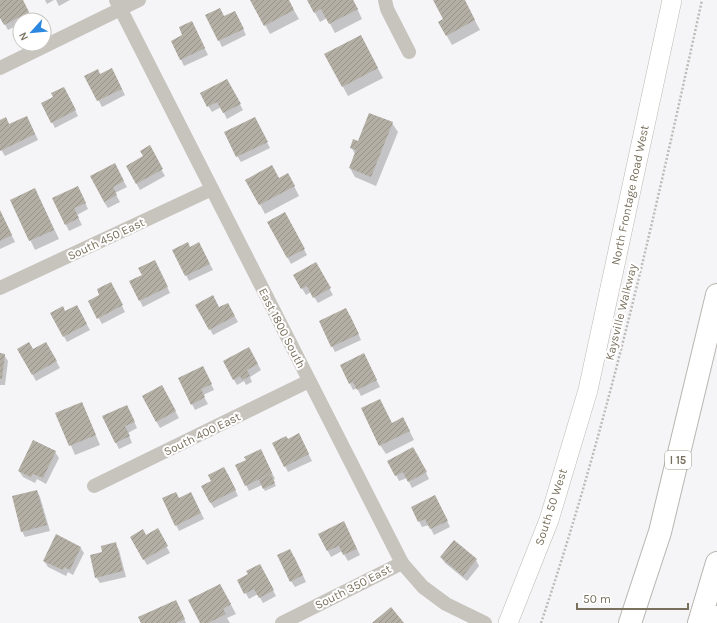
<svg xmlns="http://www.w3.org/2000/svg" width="717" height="623" font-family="Karla,sans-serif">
<defs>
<pattern id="building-hatch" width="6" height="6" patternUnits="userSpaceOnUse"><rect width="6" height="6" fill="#b4afa5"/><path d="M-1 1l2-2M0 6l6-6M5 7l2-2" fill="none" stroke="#97938a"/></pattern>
</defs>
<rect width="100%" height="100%" fill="#f5f4f7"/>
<g fill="#0003">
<path d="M 0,0 L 22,0 L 32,18 L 20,20 L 20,24 L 8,30 L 0,15 Z"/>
<path d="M 45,0 L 54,0 L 47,4 Z"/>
<path d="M 56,0 L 70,0 L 59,6 Z"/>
<path d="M 252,0 L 288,0 L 299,19 L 270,34 Z"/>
<path d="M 308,0 L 353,0 L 362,19 L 335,33 L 327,18 L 320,22 Z"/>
<path d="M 434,0 L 464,0 L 480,30 L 452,45 L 439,22 L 445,20 Z"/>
<path d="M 207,15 L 238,18 L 246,35 L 222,47 Z"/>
<path d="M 195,28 L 208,55 L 184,66 L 172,41 Z"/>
<path d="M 366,46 L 383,78 L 348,96 L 326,55 Z"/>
<path d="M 115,75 L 125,95 L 102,107 L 86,76 Z"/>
<path d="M 230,86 L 243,110 L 227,119 L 221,107 L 212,112 L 201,94 Z"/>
<path d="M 67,94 L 78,116 L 55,128 L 52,122 L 54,98 Z"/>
<path d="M 0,121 L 9,125 L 30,123 L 38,140 L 5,156 L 0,148 Z"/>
<path d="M 392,123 L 398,132 L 376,186 L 355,177 L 350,168 L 355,154 L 351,147 Z"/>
<path d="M 258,125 L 270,148 L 241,162 L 237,156 Z"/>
<path d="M 149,147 L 165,176 L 140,190 L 127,167 L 145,157 Z"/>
<path d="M 114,164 L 127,187 L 115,193 L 120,202 L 108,208 L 104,202 Z"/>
<path d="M 279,179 L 293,184 L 299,196 L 265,214 L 247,180 Z"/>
<path d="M 81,193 L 88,209 L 77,215 L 82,225 L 69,231 L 53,198 Z"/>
<path d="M 40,199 L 59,239 L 35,250 L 11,200 Z"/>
<path d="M 0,212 L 15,242 L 0,249 Z"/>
<path d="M 285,213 L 307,255 L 291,264 L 268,222 Z"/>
<path d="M 190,248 L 202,249 L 213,270 L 189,281 L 186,275 Z"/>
<path d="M 315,263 L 333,295 L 318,303 L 311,292 L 306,295 L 294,275 Z"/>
<path d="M 158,268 L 170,293 L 143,307 L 140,301 Z"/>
<path d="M 114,289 L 125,312 L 102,324 L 89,301 Z"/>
<path d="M 228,304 L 238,322 L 213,335 L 210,329 L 219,309 Z"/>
<path d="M 80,312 L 90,330 L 67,342 L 52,314 Z"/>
<path d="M 350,315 L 361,340 L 335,352 L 332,346 Z"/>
<path d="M 46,343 L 60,368 L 36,381 L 19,349 L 33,350 Z"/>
<path d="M 249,348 L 261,370 L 250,377 L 252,382 L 246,385 L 244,381 L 237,385 L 224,362 Z"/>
<path d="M 0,354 L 4,355 L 8,361 L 5,385 L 0,385 Z"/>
<path d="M 367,361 L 380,387 L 361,396 L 357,388 L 353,390 L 350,384 Z"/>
<path d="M 206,373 L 214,390 L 203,395 L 208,404 L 195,410 L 192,404 Z"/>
<path d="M 162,387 L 179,418 L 160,428 L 143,397 Z"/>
<path d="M 82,403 L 100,445 L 75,455 L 57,413 Z"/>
<path d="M 130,412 L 137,428 L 128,433 L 132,443 L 119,449 L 103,417 Z"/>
<path d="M 392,424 L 408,428 L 414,440 L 386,454 L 380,445 Z"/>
<path d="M 287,440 L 302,441 L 312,461 L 288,472 L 285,466 Z"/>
<path d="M 55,452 L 59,458 L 46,484 L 37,479 L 35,483 L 23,477 L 19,471 Z"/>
<path d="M 417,454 L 429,479 L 412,488 L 407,478 L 399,481 L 389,461 Z"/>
<path d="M 264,456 L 275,479 L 273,480 L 276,486 L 265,491 L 262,485 L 249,491 L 246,485 Z"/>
<path d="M 228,474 L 238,496 L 214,508 L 210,502 L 212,482 Z"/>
<path d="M 37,491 L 40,497 L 50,531 L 25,537 L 22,531 Z"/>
<path d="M 194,499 L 204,519 L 179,531 L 176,525 Z"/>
<path d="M 438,502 L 450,527 L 434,535 L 429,525 L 422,527 L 419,521 Z"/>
<path d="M 347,529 L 360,555 L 348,561 L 342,551 L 331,557 L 319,534 Z"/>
<path d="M 157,530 L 170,553 L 147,565 L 131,537 L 146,536 Z"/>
<path d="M 115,544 L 119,550 L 126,577 L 100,583 L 96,577 L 104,553 Z"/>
<path d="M 80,547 L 84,553 L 73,575 L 68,572 L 66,576 L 48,567 L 44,561 Z"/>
<path d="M 294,556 L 306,582 L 295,587 L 291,581 Z"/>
<path d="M 441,557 L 476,560 L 479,566 L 467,581 L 445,563 Z"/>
<path d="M 263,571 L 276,596 L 263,603 L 258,594 L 249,599 L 238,580 Z"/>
<path d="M 225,594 L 236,614 L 227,618 L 230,623 L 201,623 Z"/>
<path d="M 179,607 L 186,623 L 142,623 Z"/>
</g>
<g fill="url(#building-hatch)">
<path d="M 0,0 L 23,0 L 29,12 L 4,25 L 0,18 Z"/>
<path d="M 250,0 L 289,0 L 294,10 L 264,26 Z"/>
<path d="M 307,0 L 353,0 L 358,9 L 329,24 L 321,9 L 314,13 Z"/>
<path d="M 433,0 L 465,0 L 475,20 L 446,36 L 438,22 L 443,19 Z"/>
<path d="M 220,8 L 224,16 L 235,11 L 244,29 L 218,41 L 205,15 Z"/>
<path d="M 192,21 L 205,48 L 180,60 L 171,41 L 182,35 L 179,27 Z"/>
<path d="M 361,35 L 378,68 L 342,87 L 324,54 Z"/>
<path d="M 112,68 L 122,89 L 97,101 L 84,76 L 98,69 L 100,74 Z"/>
<path d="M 227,79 L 241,104 L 223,113 L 217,102 L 207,107 L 200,93 Z"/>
<path d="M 64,87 L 76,110 L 51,123 L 41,103 L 53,97 L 51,93 Z"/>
<path d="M 369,113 L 393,122 L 371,177 L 349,168 L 356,150 L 350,148 L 353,139 L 358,141 Z"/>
<path d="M 27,116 L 35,134 L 0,151 L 0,120 L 6,117 L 9,124 Z"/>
<path d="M 255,117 L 268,142 L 236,157 L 224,132 Z"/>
<path d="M 150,145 L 163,169 L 136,184 L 126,166 L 143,156 L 140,151 Z"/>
<path d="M 115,163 L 124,181 L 113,187 L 117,195 L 104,202 L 90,176 Z"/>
<path d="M 272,165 L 279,178 L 288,173 L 295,186 L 259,205 L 245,180 Z"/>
<path d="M 78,186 L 86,203 L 74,208 L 79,218 L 65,225 L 52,198 Z"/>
<path d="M 35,188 L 54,230 L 29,241 L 10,200 Z"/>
<path d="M 0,210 L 12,235 L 0,241 Z"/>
<path d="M 285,212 L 305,249 L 287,258 L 267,222 Z"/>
<path d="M 188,242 L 190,247 L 199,242 L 210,264 L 185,276 L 172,250 Z"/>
<path d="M 155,260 L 168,287 L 139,301 L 129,281 L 142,275 L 138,268 Z"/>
<path d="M 316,262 L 331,288 L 313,298 L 307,286 L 301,289 L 293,275 Z"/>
<path d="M 111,282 L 123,305 L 97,319 L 88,301 L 99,295 L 97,289 Z"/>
<path d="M 213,295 L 219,307 L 228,303 L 235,316 L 209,330 L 195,305 Z"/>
<path d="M 77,305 L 87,324 L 63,337 L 50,313 L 63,306 L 65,311 Z"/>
<path d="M 346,308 L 359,334 L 331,347 L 319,321 Z"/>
<path d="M 29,342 L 33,349 L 46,342 L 57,361 L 32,375 L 17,349 Z"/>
<path d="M 249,347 L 258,364 L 247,370 L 250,376 L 242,380 L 240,376 L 233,380 L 223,361 Z"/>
<path d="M 0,353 L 5,354 L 2,379 L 0,379 Z"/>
<path d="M 364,353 L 377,380 L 357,390 L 353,382 L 349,384 L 340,365 Z"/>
<path d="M 203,366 L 212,384 L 201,389 L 205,397 L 191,405 L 178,378 Z"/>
<path d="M 162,385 L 176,411 L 156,422 L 142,396 Z"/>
<path d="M 380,399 L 392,423 L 403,417 L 410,431 L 379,446 L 361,408 Z"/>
<path d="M 82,402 L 96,435 L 69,446 L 55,413 Z"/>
<path d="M 127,405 L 135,422 L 125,426 L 130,436 L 115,443 L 102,416 Z"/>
<path d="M 299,433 L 309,454 L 284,467 L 272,443 L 286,436 L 288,439 Z"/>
<path d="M 33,440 L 56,451 L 43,478 L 33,474 L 31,477 L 18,471 Z"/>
<path d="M 413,447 L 427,472 L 408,482 L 403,472 L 395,476 L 387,461 Z"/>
<path d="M 261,449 L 272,473 L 245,486 L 235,465 L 246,460 L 244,457 Z"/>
<path d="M 224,467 L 236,490 L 210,503 L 201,486 L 211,481 L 208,475 Z"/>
<path d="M 271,474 L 275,483 L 263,489 L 259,480 Z"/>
<path d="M 37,490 L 47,525 L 21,532 L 12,496 Z"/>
<path d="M 176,492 L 179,498 L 191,492 L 201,513 L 175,526 L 162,498 Z"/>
<path d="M 435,495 L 448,521 L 430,529 L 425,519 L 418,522 L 411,507 Z"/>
<path d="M 344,521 L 357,549 L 343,555 L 339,546 L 327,551 L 318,534 Z"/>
<path d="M 158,528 L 168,546 L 143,560 L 130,537 L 143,529 L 146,535 Z"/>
<path d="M 56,534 L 81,547 L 70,570 L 64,567 L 63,570 L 43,561 Z"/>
<path d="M 454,540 L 477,559 L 463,576 L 440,557 Z"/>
<path d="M 116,542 L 123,571 L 95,578 L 90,555 L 102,552 L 101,546 Z"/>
<path d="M 290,549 L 303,575 L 290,582 L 277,555 Z"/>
<path d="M 260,564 L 274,590 L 259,598 L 254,589 L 244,594 L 237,580 L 248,574 L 246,571 Z"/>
<path d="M 220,584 L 231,604 L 223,609 L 226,614 L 208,623 L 200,623 L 188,600 Z"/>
<path d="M 176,600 L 185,619 L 176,623 L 141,623 L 138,617 Z"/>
<path d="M 391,607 L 404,623 L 372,623 Z"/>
</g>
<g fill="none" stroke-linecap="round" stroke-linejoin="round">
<defs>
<path id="secondary" d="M 508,623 L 549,520 L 588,390 L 672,0"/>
<g id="highway">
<path d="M 630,623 L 660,532 L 717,295"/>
<path d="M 699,623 L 717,563"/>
<path d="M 715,623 L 717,617"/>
</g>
</defs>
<use href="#secondary" stroke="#bbb8b1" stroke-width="20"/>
<use href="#highway" stroke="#b8b6b0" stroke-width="24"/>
<path stroke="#bdbbb7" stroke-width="2.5" stroke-dasharray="2 2" stroke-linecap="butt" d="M 541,623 C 610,419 656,209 702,0"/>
<g stroke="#c7c4be" stroke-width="14">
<path d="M 116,0 L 402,563 L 423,587 L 446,604 L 485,623"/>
<path d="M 385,0 L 387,9 L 409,52"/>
<path d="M 0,68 L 139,0"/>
<path d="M 0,288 L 212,189"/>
<path d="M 94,486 L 309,381"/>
<path d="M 282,623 L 402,563"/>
</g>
<use href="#secondary" stroke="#fff" stroke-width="19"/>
<use href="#highway" stroke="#fff" stroke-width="22"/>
</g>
<g text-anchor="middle" stroke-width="4" stroke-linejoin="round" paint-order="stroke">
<rect fill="#fff" stroke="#a19c8e" stroke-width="1" x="665" y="451" width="26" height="18" rx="3"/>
<g font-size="11" font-weight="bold" fill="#79715e">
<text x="678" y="464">I 15</text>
</g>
<g font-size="12" fill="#79715e" stroke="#fff">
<text transform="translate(630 195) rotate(-78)" y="4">North Frontage Road West</text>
<text transform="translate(106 239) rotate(-25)" y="4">South 450 East</text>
<text transform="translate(621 312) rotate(-76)" y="4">Kaysville Walkway</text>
<text transform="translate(282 328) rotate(63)" y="4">East 1800 South</text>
<text transform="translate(202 434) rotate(-26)" y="4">South 400 East</text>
<text transform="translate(551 507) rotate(-72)" y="4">South 50 West</text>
<text transform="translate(353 587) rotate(-27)" y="4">South 350 East</text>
</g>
</g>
<g transform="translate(32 32) rotate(243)"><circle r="19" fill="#ffffff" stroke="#c9c6bf"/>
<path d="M0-3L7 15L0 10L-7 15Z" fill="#2c88df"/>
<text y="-6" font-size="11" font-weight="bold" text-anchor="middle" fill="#79715e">N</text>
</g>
<path d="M577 603v6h111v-6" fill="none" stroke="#79715e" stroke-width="2"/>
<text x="583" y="603" font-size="12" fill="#79715e" stroke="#ffffff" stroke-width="3" paint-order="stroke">50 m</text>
</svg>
